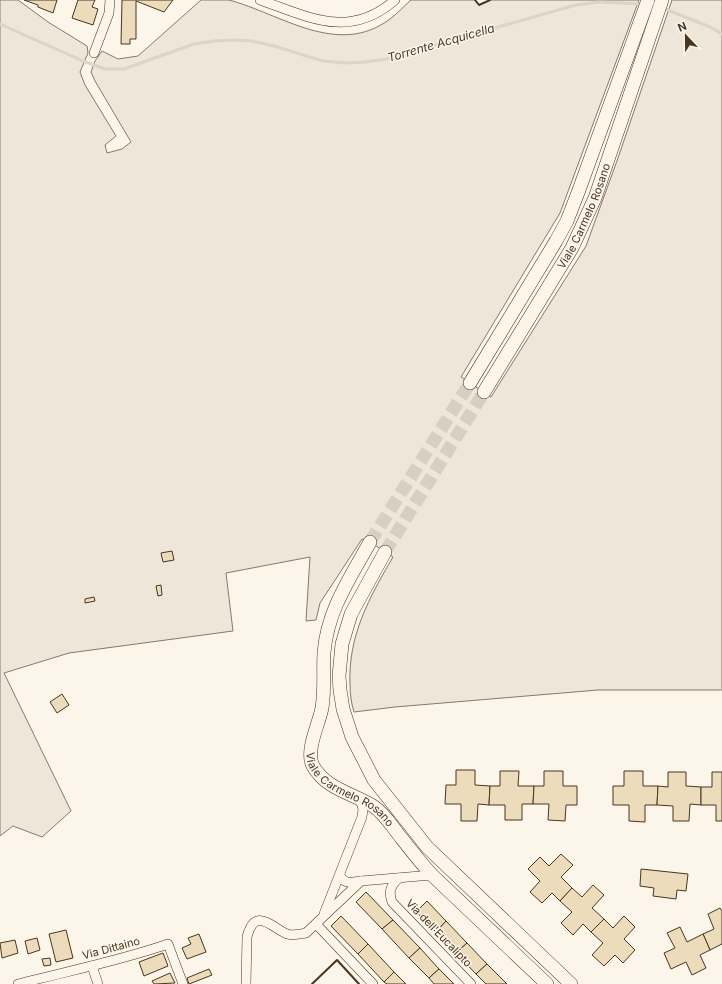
<svg xmlns="http://www.w3.org/2000/svg" width="722" height="984" font-family="Inter,sans-serif">
<rect width="100%" height="100%" fill="#fbf6e9"/>
<path fill="#ede6d9" stroke="#887966" d="M 0,0 L 18,0 L 48,22 L 87,46 L 88,53 L 80,72 L 85,85 L 116,136 L 105,145 L 107,153 L 122,149 L 131,142 L 95,81 L 91,72 L 95,61 L 102,51 L 118,59 L 138,56 L 201,0 C 210,0 220,0 229,0 C 281,14 338,58 390,19 C 398,13 404,6 411,0 L 475,0 L 479,5 L 490,0 L 639,0 L 560,213 L 461,377 L 491,397 L 586,246 L 618,158 L 672,0 L 722,0 L 722,690 L 598,690 L 395,707 L 354,712 C 351,702 350,694 350,684 C 348,636 369,598 393,557 L 370,542 L 362,539 L 320,603 L 316,620 L 306,621 L 310,557 L 226,573 L 233,631 L 69,653 L 4,673 L 71,811 L 42,837 L 13,826 L 0,836 Z"/>
<g fill="none" stroke-linecap="round" stroke-linejoin="round">
<g stroke="#dcd4c6" stroke-width="3">
<path d="M 663,8 L 710,27 L 722,34"/>
<path d="M 0,24 L 83,61 L 105,69 L 124,69 L 194,44 L 214,41 L 234,40 L 252,41 L 274,46 L 323,61 L 344,63 L 365,62 L 387,59 L 413,52 L 452,40 L 576,5 L 599,2 L 642,4"/>
</g>
</g>
<g fill="#ecdcbc" stroke="#4a3520">
<path d="M 24,0 L 57,0 L 53,13 L 38,7 L 38,5 Z"/>
<path d="M 78,0 L 95,0 L 92,7 L 98,9 L 93,25 L 72,18 Z"/>
<path d="M 122,0 L 173,0 L 164,12 L 136,1 L 136,39 L 130,39 L 130,44 L 121,44 Z"/>
<path d="M 172,551 L 174,560 L 163,562 L 161,553 Z"/>
<path d="M 161,585 L 162,595 L 158,596 L 156,586 Z"/>
<path d="M 94,597 L 95,601 L 85,603 L 85,599 Z"/>
<path d="M 62,694 L 69,705 L 57,713 L 50,702 Z"/>
<path d="M 456,770 L 475,770 L 475,785 L 490,786 L 489,805 L 478,804 L 477,821 L 461,821 L 461,804 L 445,804 L 446,785 L 456,785 Z"/>
<path d="M 500,771 L 519,771 L 518,786 L 534,786 L 533,804 L 522,804 L 522,820 L 505,820 L 505,805 L 489,805 L 490,786 L 500,786 Z"/>
<path d="M 544,771 L 563,771 L 563,786 L 577,786 L 577,805 L 566,805 L 565,821 L 548,820 L 549,804 L 533,804 L 534,786 L 544,786 Z"/>
<path d="M 624,771 L 643,771 L 643,786 L 658,786 L 657,805 L 645,805 L 645,822 L 629,821 L 629,805 L 613,805 L 613,786 L 624,786 Z"/>
<path d="M 668,772 L 686,772 L 686,786 L 701,787 L 701,805 L 690,804 L 689,821 L 673,821 L 673,806 L 657,805 L 658,786 L 668,787 Z"/>
<path d="M 712,772 L 722,772 L 722,821 L 716,821 L 716,805 L 701,805 L 701,787 L 712,787 Z"/>
<path d="M 561,854 L 573,865 L 561,877 L 572,888 L 560,901 L 552,893 L 542,903 L 530,892 L 540,881 L 528,869 L 540,857 L 549,866 Z"/>
<path d="M 641,869 L 688,874 L 686,891 L 677,890 L 676,899 L 653,896 L 654,888 L 640,886 Z"/>
<path d="M 593,885 L 604,895 L 592,908 L 604,919 L 591,932 L 583,924 L 573,935 L 561,923 L 572,912 L 560,901 L 572,888 L 582,897 Z"/>
<path d="M 366,892 L 393,920 L 382,929 L 356,902 Z"/>
<path d="M 427,901 L 446,921 L 436,932 L 416,912 Z"/>
<path d="M 720,908 L 722,911 L 722,944 L 710,950 L 703,934 L 714,929 L 708,914 Z"/>
<path d="M 341,916 L 368,944 L 358,954 L 331,926 Z"/>
<path d="M 624,916 L 635,927 L 624,939 L 635,950 L 623,963 L 615,955 L 604,966 L 592,955 L 603,943 L 591,932 L 604,919 L 613,928 Z"/>
<path d="M 393,920 L 420,948 L 409,958 L 382,929 Z"/>
<path d="M 446,921 L 467,943 L 456,953 L 436,932 Z"/>
<path d="M 680,927 L 687,942 L 703,934 L 710,950 L 700,955 L 706,968 L 692,975 L 686,962 L 671,969 L 664,953 L 675,948 L 667,933 Z"/>
<path d="M 66,930 L 73,958 L 56,962 L 49,934 Z"/>
<path d="M 199,934 L 206,952 L 187,959 L 182,948 L 191,944 L 188,938 Z"/>
<path d="M 37,938 L 40,950 L 28,954 L 25,941 Z"/>
<path d="M 15,940 L 18,953 L 2,958 L 0,943 Z"/>
<path d="M 467,943 L 487,964 L 476,974 L 456,953 Z"/>
<path d="M 368,944 L 394,972 L 384,982 L 358,954 Z"/>
<path d="M 420,948 L 439,969 L 429,978 L 409,958 Z"/>
<path d="M 163,953 L 168,966 L 144,976 L 139,962 Z"/>
<path d="M 50,958 L 51,965 L 44,966 L 42,959 Z"/>
<path d="M 487,964 L 507,984 L 486,984 L 476,974 Z"/>
<path d="M 209,969 L 212,975 L 189,984 L 187,978 Z"/>
<path d="M 439,969 L 454,984 L 434,984 L 429,978 Z"/>
<path d="M 394,972 L 406,984 L 387,984 L 384,982 Z"/>
<path d="M 170,973 L 175,983 L 154,984 L 152,981 Z"/>
</g>
<g fill="none" stroke-linecap="round" stroke-linejoin="round">
<g stroke="#d8cfc1" stroke-width="13" stroke-dasharray="13 6" stroke-linecap="butt">
<path d="M 370,542 L 470,383"/>
<path d="M 385,552 L 484,392"/>
</g>
<defs>
<g id="street">
<path d="M 260,0 C 309,17 349,40 395,0"/>
<path d="M 94,53 L 109,13 L 110,0"/>
<path d="M 340,876 C 345,885 353,882 361,881"/>
<path d="M 399,878 C 391,885 388,891 392,902 L 471,984"/>
<path d="M 324,914 L 362,817 L 363,809 L 360,799"/>
<path d="M 316,924 L 373,984"/>
<path d="M 92,966 L 98,984"/>
<path d="M 18,984 C 68,971 119,961 168,944 L 183,984"/>
<path d="M 246,984 L 247,937 C 255,906 271,927 287,934 C 294,936 300,934 306,933 L 361,881 L 432,875"/>
</g>
<g id="secondary">
<path d="M 470,383 L 556,241 L 567,221 L 579,190 L 648,0"/>
<path id="s1" d="M 484,392 L 572,248 L 595,198 L 662,0"/>
<path id="s2" d="M 370,542 C 350,578 327,611 324,653 C 323,671 325,690 322,708 C 319,724 305,751 313,766 C 326,789 352,793 373,806 C 384,813 391,825 399,835 C 410,849 420,862 432,875 L 547,984"/>
<path d="M 385,552 L 351,614 L 342,644 L 339,676 L 340,690 L 343,709 L 352,737 L 374,780 L 427,847 L 571,984"/>
</g>
</defs>
<use href="#street" stroke="#4a3520" stroke-width="10"/>
<use href="#secondary" stroke="#4a3520" stroke-width="14"/>
<use href="#street" stroke="#fbf6e9" stroke-width="9"/>
<use href="#secondary" stroke="#fbf6e9" stroke-width="13"/>
<g stroke="#4a3520" stroke-width="2">
<path d="M 475,0 L 479,5 L 490,0"/>
<path d="M 312,984 L 337,960 L 359,984"/>
</g>
</g>
<g text-anchor="middle" stroke-width="3" stroke-linejoin="round" paint-order="stroke">
<g font-size="11" fill="#4a3520" stroke="#fbf6e9">
<text dy="4" stroke="none"><textPath href="#s1" startOffset="203">Viale Carmelo Rosano</textPath></text>
<text dy="4" stroke="none"><textPath href="#s2" startOffset="279">Viale Carmelo Rosano</textPath></text>
<text transform="translate(439 933) rotate(46)" y="4">Via dell'Eucalipto</text>
<text transform="translate(111 948) rotate(-15)" y="4">Via Dittaino</text>
</g>
<g font-size="12" font-style="italic" fill="#4a3520" stroke="#fbf6e9">
<text transform="translate(441 43) rotate(-16)" y="4">Torrente Acquicella</text>
</g>
</g>
<g transform="translate(686 36) rotate(338)" stroke="#fbf6e9" stroke-width="3" paint-order="stroke">
<path d="M0-3L7 15L0 10L-7 15Z" fill="#4a3520"/>
<text y="-6" font-size="11" font-weight="bold" text-anchor="middle" fill="#4a3520">N</text>
</g>
</svg>
